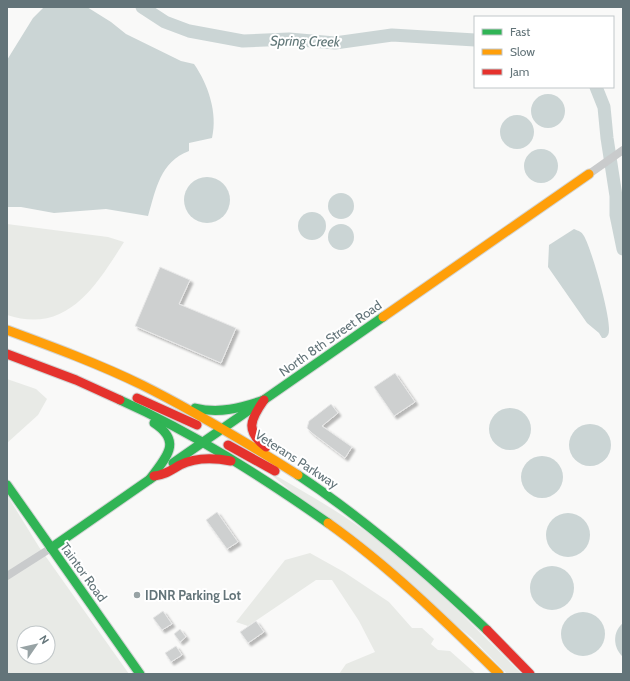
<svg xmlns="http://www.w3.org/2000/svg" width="630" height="681" font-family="Cabin,sans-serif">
<defs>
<filter id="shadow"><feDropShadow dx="3" dy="3" stdDeviation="1" flood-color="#0004"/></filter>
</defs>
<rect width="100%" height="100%" fill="#f9f9f8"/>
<g fill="#e8eae6" fill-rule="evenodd">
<path d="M 7,224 L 108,237 L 124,242 C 96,286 67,335 7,315 Z"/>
<path d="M 7,379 L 36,389 L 47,399 L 38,415 L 7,443 Z"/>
<path d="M 264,469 C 303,491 344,514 380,542 C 431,581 476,629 522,674 L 507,674 L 472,638 Z"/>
<path d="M 7,495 L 39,547 L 129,674 L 7,674 ZM 24,633 L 48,633 L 48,657 L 24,657 Z"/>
<path d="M 310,553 L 344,572 L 389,602 L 412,628 L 422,628 L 434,639 L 431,644 L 438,650 L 450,651 L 476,674 L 339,674 L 346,664 L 375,652 L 359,621 L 332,580 L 316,580 L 248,626 L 236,622 L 285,560 Z"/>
</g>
<g fill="#cbd5d5">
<path d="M 44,7 L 87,7 L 111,22 L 126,34 L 181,61 L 194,64 C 208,84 218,113 212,138 L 189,143 L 189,151 C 160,162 156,189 148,216 L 106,209 L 54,213 L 21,207 L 7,207 L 7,60 L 33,18 Z"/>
<circle cx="548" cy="111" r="17"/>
<circle cx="517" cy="132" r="17"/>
<circle cx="541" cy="166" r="17"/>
<circle cx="207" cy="200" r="23"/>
<circle cx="341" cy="206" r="13"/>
<circle cx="312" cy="226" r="14"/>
<circle cx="341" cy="237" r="13"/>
<path d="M 574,229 C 579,231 582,232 584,236 C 592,250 610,315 609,330 C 609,334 608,336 605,338 L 602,338 L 599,333 L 587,323 L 548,267 L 549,245 Z"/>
<circle cx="510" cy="429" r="21"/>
<circle cx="590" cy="445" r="21"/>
<circle cx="542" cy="477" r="21"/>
<circle cx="568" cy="535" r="22"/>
<circle cx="552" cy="588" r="22"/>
<circle cx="583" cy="634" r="22"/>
<path d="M 623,623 L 623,657 C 613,648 612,632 623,623 Z"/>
</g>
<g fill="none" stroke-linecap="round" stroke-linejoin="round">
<g stroke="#cbd5d5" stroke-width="13">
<path d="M 142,7 L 165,22 L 189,31 L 243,41 L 289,39 L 335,43 L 392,35 L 475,40"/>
<path d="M 596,87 L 604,107 L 607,138 L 616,196 L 616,215 L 623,249"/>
</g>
</g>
<g fill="#ced0d0" stroke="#e8e8e8" filter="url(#shadow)">
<path d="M 160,267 L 190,280 L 179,304 L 236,328 L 221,363 L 135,326 Z"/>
<path d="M 395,373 L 415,402 L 394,416 L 374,387 Z"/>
<path d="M 331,404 L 338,413 L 322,426 L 352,447 L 345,458 L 312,433 L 307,428 L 309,421 Z"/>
<path d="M 217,512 L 238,542 L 227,549 L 206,520 Z"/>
<path d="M 163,611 L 172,624 L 162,630 L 153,618 Z"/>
<path d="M 256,621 L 264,632 L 248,643 L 240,632 Z"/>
<path d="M 180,629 L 186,637 L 180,642 L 174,634 Z"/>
<path d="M 176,646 L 182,655 L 171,662 L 165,653 Z"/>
</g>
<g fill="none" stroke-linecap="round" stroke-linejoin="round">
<defs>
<g id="fast">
<path d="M 120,400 C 194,433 262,477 328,523"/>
<path d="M 195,408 C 219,414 241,408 264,400"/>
<path d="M 173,463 L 383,317"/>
<path d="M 298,475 C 366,520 428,574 487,630"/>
<path d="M 150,479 C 166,457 183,442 154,423"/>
<path d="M 7,485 L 140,674"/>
<path d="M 51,548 L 156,475"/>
</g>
<g id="slow">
<path d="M 383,317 L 589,174"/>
<path d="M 7,330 C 53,347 99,364 142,385 C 196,412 247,443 298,475"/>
<path d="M 328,523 C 390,567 445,621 499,674"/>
</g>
<g id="jam">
<path d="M 7,354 L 76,380 L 120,400"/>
<path d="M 137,398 L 197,425"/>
<path d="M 264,400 C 250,420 245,431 266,447"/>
<path d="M 228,445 L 275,471"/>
<path d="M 154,476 C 165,475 171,470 180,465 C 196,457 215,458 231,461"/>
<path d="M 487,630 L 530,674"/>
</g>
</defs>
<use href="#fast" stroke="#d3d5d5" stroke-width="11"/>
<use href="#slow" stroke="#d3d5d5" stroke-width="11"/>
<use href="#jam" stroke="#d3d5d5" stroke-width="11"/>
<g stroke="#c9cbcc" stroke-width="8">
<path d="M 589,174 L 623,150"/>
<path d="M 7,576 L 51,548"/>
</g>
<use href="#fast" stroke="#30b455" stroke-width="9"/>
<use href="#slow" stroke="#ff9f0a" stroke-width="9"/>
<use href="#jam" stroke="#e5322d" stroke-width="9"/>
</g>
<circle fill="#98a3a5" stroke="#fff" stroke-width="1.5" cx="137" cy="595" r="4"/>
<g text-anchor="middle" stroke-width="4" stroke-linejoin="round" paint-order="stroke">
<g font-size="13" fill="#637479" stroke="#fff">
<text transform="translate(330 338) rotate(-35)" y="5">North 8th Street Road</text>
<text transform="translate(297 459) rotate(33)" y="5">Veterans Parkway</text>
<text transform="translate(84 572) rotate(54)" y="5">Taintor Road</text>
</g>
<g font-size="13" font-weight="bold" fill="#637479" stroke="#fff" text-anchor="start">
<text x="145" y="600">IDNR Parking Lot</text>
</g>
<g font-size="14" font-style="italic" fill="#627879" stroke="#fff">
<text transform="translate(305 41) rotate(1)" y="5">Spring Creek</text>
</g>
</g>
<rect width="630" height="681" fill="none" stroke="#637479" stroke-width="16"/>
<rect x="474" y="16" width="140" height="72" fill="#ffffff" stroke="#c1c7c9"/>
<rect x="482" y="29" width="20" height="6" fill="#30b455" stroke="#c1c7c9"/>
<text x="510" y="36" font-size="12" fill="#637479">Fast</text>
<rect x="482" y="49" width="20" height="6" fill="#ff9f0a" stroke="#c1c7c9"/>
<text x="510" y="56" font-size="12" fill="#637479">Slow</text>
<rect x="482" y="69" width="20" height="6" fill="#e5322d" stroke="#c1c7c9"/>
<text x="510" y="76" font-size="12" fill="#637479">Jam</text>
<g transform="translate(36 645) rotate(56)"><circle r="19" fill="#ffffff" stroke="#c1c7c9"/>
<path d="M0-3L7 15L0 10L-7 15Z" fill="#98a3a5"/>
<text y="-6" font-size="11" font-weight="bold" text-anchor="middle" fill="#637479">N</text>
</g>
</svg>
